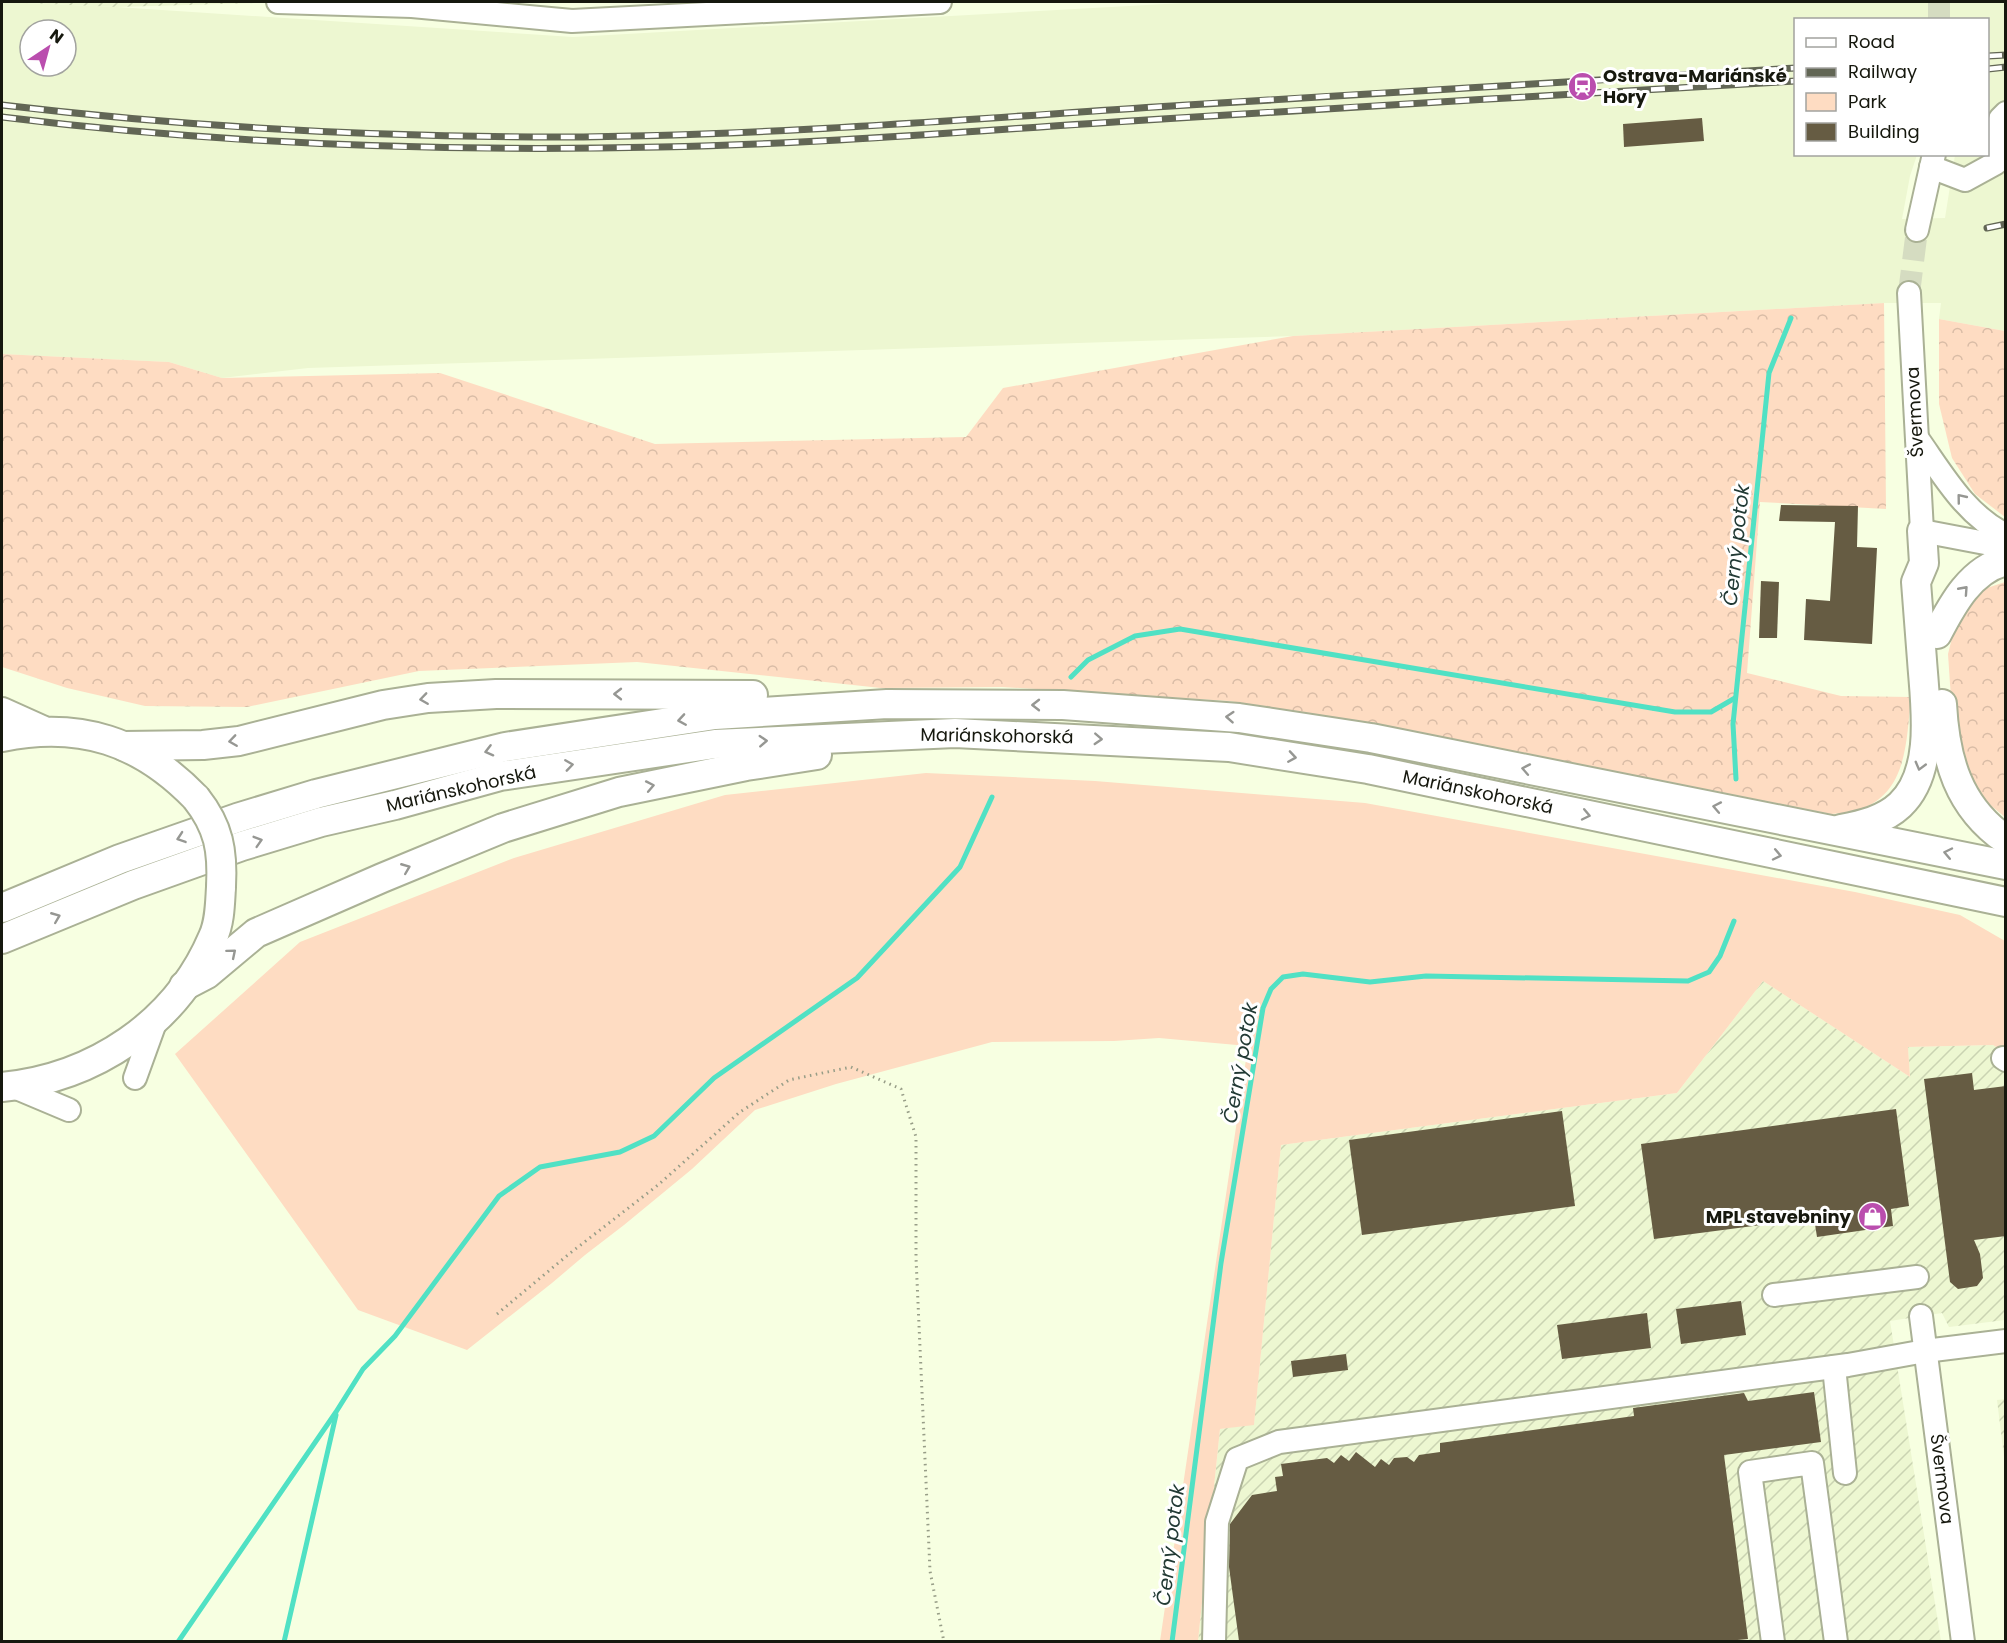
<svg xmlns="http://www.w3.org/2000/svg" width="2007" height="1643" font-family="Poppins,sans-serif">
<defs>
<pattern id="industrial-furrows" width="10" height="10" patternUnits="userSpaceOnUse" patternTransform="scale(1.5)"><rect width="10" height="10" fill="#edf7d1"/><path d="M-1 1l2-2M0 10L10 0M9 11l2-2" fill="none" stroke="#cad3b2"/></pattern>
<pattern id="forest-crowns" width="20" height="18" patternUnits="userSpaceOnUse" patternTransform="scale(1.5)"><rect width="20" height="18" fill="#fedcc2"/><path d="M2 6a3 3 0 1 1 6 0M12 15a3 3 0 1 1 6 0" fill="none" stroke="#d9bca6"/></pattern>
</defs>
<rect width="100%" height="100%" fill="#f7ffe1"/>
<path fill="#edf7d1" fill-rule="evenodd" d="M 2,2 L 117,7 L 573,37 L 1201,2 L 2005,2 L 2005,331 L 1939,319 L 1941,303 L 1885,303 L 1293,336 L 308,368 L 222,378 L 169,362 L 2,354 ZM 1796,20 L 1988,20 L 1988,154 L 1955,155 L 1945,218 L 1902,219 L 1910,176 L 1917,155 L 1796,154 ZM 30,30 L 66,30 L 66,66 L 30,66 Z"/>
<g fill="url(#industrial-furrows)">
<path d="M 2,2 L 506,2 L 413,8 L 286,2 L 117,7 Z"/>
<path d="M 1763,981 L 1910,1077 L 1908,1047 L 1993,1045 L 2005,1052 L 2005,1320 L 1949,1327 L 1942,1313 L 1890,1321 L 1941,1641 L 1198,1642 L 1220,1429 L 1254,1424 L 1281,1145 L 1677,1093 Z"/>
<path d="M 2005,1399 L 2006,1399 L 2005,1465 L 1997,1400 Z"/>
</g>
<path fill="#fedcc2" d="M 926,773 L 1095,781 L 1365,803 L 1855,892 L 1960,915 L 2005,941 L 2005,1052 L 1993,1045 L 1908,1047 L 1910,1077 L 1763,981 L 1677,1093 L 1281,1145 L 1254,1425 L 1220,1429 L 1198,1641 L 1160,1641 L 1248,1046 L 1159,1038 L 1114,1041 L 992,1042 L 836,1084 L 755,1110 L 692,1169 L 624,1225 L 585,1255 L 552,1283 L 467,1350 L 358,1310 L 175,1054 L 300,942 L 514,858 L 725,795 Z"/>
<g fill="url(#forest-crowns)">
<path d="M 1884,303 L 1886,509 L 1760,502 L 1747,673 L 1841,696 L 1911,697 C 1906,742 1908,797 1854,811 C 1847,813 1839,813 1831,814 L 1366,722 L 1229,701 L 1002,687 L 881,688 L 637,662 L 419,671 L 247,707 L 145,706 L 67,688 L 2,667 L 2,354 L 169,362 L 222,378 L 440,373 L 655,444 L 966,437 L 1003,388 L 1293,336 Z"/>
<path d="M 1939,319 L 2005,331 L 2005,517 L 1975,494 L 1952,458 L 1939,404 Z"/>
<path d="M 2005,582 L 2005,817 L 1984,800 L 1954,743 L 1948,654 L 1958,614 L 1984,589 Z"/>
</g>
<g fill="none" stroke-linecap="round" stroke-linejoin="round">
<g stroke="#50e1c4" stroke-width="5">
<path d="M 1071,677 L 1088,660 L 1135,636 L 1180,629 L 1675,712 L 1711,712 L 1735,698"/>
<path d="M 1736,779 L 1733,724 L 1769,373 L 1791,318"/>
<path d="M 178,1642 L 336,1412 L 363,1369 L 395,1336 L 499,1196 L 540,1167 L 620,1152 L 654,1136 L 714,1078 L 857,978 L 960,867 L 992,797"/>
<path d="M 284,1642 L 336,1415"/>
<path d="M 1172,1642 L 1221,1263 L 1263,1008 L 1271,989 L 1283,977 L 1303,974 L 1370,982 L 1426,976 L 1688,981 L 1709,972 L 1720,956 L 1734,921"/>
</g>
</g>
<g fill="#665c43">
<path d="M 1702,118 L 1704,141 L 1624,147 L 1623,124 Z"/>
<path d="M 1781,505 L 1858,506 L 1857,547 L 1877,548 L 1872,644 L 1804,640 L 1806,599 L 1830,601 L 1835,522 L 1779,521 Z"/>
<path d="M 1761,581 L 1779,582 L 1777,638 L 1759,638 Z"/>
<path d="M 1972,1073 L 1974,1090 L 2006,1086 L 2006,1236 L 1974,1240 L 1980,1254 L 1983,1278 L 1977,1286 L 1958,1289 L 1950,1282 L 1924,1079 Z"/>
<path d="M 1896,1109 L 1909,1206 L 1891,1209 L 1893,1226 L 1817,1237 L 1814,1218 L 1654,1239 L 1641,1144 Z"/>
<path d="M 1562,1111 L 1575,1206 L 1362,1235 L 1349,1140 Z"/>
<path d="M 1741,1301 L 1746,1335 L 1681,1344 L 1676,1309 Z"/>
<path d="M 1647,1313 L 1651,1348 L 1562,1359 L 1557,1325 Z"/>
<path d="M 1346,1354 L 1348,1370 L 1293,1377 L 1291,1361 Z"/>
<path d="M 1814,1392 L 1821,1442 L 1724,1455 L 1748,1639 L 1727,1641 L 1239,1641 L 1229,1567 L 1230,1524 L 1252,1495 L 1277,1491 L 1275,1477 L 1283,1476 L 1281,1464 L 1327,1458 L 1334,1463 L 1341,1455 L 1349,1461 L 1356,1452 L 1375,1467 L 1381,1459 L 1389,1465 L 1394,1458 L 1407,1457 L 1414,1462 L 1419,1455 L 1440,1452 L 1440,1443 L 1634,1416 L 1633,1408 L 1744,1393 L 1748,1401 Z"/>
</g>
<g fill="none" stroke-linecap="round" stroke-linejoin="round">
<g stroke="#d5dcc1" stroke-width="22" stroke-dasharray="22 11" stroke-linecap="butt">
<path d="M 1939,2 L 1939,20"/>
<path d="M 1909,293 L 1917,230"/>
</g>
<defs>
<g id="minor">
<path d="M 278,2 L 412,6 L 572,21 L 940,2"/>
<path d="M 1931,167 L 1965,180 L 1996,163 L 2000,119 L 2006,113"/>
<path d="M 1917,230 L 1934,154"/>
<path d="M 1909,293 L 1922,531 L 2006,547"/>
<path d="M 1917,438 C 1942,473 1965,515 2006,535"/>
<path d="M 2003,1058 L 2006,1060"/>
<path d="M 135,1078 L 156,1020"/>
<path d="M 12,1086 L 69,1110"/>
<path d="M 1774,1295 L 1917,1277"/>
<path d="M 1921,1316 L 1963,1642"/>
<path d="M 1834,1367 L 1845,1473"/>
<path d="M 1214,1642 L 1217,1522 L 1237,1459 L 1279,1442 L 1848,1365 L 1925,1351 L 2006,1341"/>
<path d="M 1773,1642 L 1750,1472 L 1812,1463 L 1836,1642"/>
</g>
<g id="major">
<path d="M 1937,634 C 1952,605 1971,569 2006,561"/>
<path d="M 1942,704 C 1945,759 1958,807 2006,840"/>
<path d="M 2,712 L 42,730"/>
<path d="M 2,737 C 80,721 141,741 196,798"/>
<path d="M 124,746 L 203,745 L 239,741 L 383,705 L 428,698 L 496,694 L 753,695"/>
<path d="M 1841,829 C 1862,825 1884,820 1900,805 C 1936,771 1925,704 1922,660 C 1920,634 1918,608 1916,582 L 1924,563 L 1922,531"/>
<path d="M 2,908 L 120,859 L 237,818 L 316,794 L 505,747 L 715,715 L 887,704 L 1063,705 L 1239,718 L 1371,738 L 2006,865"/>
<path d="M 2,939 L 133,885 L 242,846 L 321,822 L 395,805 L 500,776 L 715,744 L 955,733 L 1229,747 L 1368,769 L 2006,902"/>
<path d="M 184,986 L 207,974 L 256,933 L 382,878 L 503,828 L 619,792 L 746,766 L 817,755"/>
<path d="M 2,1087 C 94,1078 176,1024 213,937 C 220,922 220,903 221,887"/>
</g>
</defs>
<use href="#minor" stroke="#aab195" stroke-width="26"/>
<use href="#major" stroke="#aab195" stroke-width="32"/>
<path stroke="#979d87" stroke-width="3" stroke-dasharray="1.5 4.5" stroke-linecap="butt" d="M 497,1314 L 569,1254 L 658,1185 L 740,1112 L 789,1080 L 851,1067 L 901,1089 L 916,1137 L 916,1258 L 930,1571 L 944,1642"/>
<use href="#minor" stroke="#fff" stroke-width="22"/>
<use href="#major" stroke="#fff" stroke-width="28"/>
<defs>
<g id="rail">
<path d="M 1988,56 L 2006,55"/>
<path d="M 1988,69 L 2006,67"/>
<path d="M 2,105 C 187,127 374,137 560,137 C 759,136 957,120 1155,107 C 1369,93 1582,82 1796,68"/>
<path d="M 2,117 C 219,144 440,152 660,147 C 822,144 984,130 1146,120 C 1363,106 1579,94 1796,81"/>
<path d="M 1987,228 L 2006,224"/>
</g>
</defs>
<use href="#rail" stroke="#626655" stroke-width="7"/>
<use href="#rail" stroke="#fff" stroke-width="4.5" stroke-dasharray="14" stroke-linecap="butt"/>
<defs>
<path id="major-bridge" d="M 196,798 C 219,827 223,851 221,887"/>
</defs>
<use href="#major-bridge" stroke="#aab195" stroke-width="32" stroke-linecap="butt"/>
<use href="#major-bridge" stroke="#fff" stroke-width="28"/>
</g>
<defs><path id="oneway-chevron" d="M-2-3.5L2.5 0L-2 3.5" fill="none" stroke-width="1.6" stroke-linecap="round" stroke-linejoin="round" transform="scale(1.5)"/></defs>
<g stroke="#969793">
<use href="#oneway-chevron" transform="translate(1961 498) rotate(-129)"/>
<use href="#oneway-chevron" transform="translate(1964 590) rotate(-48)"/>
<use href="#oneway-chevron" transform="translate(618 694) rotate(180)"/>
<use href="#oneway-chevron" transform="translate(424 699) rotate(172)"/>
<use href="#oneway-chevron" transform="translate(1036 705) rotate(-180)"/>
<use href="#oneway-chevron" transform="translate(1230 717) rotate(-176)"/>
<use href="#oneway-chevron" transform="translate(682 720) rotate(171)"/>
<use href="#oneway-chevron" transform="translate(1098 739) rotate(3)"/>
<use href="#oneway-chevron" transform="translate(233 741) rotate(172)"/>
<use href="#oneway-chevron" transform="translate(763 741) rotate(-3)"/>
<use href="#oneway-chevron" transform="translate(489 751) rotate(166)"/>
<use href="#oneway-chevron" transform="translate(1292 757) rotate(9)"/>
<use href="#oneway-chevron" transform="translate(569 765) rotate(-8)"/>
<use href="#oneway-chevron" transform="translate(1920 766) rotate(105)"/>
<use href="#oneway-chevron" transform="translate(1526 769) rotate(-169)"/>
<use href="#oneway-chevron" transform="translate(650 786) rotate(-11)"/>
<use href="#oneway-chevron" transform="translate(1717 807) rotate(-169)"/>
<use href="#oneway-chevron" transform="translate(1586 815) rotate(12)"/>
<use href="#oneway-chevron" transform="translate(181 838) rotate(161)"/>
<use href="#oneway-chevron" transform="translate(258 841) rotate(-17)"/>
<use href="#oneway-chevron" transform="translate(1948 853) rotate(-168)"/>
<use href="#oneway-chevron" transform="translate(1777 855) rotate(12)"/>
<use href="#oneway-chevron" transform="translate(406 868) rotate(-22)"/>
<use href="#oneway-chevron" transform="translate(56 917) rotate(-22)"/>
<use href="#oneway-chevron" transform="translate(232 953) rotate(-40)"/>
</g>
<defs>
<symbol id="station-disc" viewBox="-11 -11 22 22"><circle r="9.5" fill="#ba4eae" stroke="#fff"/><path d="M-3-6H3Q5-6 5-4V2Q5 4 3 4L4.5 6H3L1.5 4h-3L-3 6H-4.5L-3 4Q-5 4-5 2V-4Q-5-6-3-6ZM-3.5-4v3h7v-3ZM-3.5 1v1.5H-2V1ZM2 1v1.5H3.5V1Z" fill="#fff"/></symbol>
<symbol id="shop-disc" viewBox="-11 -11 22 22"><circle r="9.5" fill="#ba4eae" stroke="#fff"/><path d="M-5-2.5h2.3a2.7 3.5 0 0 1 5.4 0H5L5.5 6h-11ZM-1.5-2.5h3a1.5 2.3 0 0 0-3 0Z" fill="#fff"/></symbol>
</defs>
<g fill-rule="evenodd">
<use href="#station-disc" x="1566" y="70" width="33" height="33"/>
<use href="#shop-disc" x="1856" y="1200" width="33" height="33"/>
</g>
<g text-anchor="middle" stroke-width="6" stroke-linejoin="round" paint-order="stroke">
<g font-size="18" font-weight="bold" fill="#16180e" stroke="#fff" text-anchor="start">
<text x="1603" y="82">Ostrava-Mariánské<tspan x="1603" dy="21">Hory</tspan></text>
<text x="1851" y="1223" text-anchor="end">MPL stavebniny</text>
</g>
<g font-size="18" fill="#16180e" stroke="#fff">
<text transform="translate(1915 412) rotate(-93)" y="6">Švermova</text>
<text transform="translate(997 736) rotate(1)" y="6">Mariánskohorská</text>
<text transform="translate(461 789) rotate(-13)" y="6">Mariánskohorská</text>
<text transform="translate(1478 792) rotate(12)" y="6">Mariánskohorská</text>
<text transform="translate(1942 1479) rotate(83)" y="6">Švermova</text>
</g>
<g font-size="20" font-style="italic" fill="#223a35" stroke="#fff">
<text transform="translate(1736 545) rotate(-84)" y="7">Černý potok</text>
<text transform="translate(1240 1063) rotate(-80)" y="7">Černý potok</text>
<text transform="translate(1170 1545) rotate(-83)" y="7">Černý potok</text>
</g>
</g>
<rect width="2007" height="1643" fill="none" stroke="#16180e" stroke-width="6"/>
<rect x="1794" y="18" width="195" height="138" fill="#ffffff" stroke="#a2a39f" stroke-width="1.5"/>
<rect x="1806" y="38" width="30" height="9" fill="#ffffff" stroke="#a2a39f" stroke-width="1.5"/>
<text x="1848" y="48" font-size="18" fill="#16180e">Road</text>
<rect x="1806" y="68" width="30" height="9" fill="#626655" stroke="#a2a39f" stroke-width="1.5"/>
<text x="1848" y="78" font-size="18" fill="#16180e">Railway</text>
<rect x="1806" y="93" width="30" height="18" fill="#fedcc2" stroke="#a2a39f" stroke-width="1.5"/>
<text x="1848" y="108" font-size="18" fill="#16180e">Park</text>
<rect x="1806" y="123" width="30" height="18" fill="#665c43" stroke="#a2a39f" stroke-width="1.5"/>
<text x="1848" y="138" font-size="18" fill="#16180e">Building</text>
<g transform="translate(48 48) rotate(36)"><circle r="28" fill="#ffffff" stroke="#a2a39f" stroke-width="1.5"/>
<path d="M0-4.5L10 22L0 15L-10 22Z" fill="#ba4eae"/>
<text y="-9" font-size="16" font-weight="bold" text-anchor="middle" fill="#16180e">N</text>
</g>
</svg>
